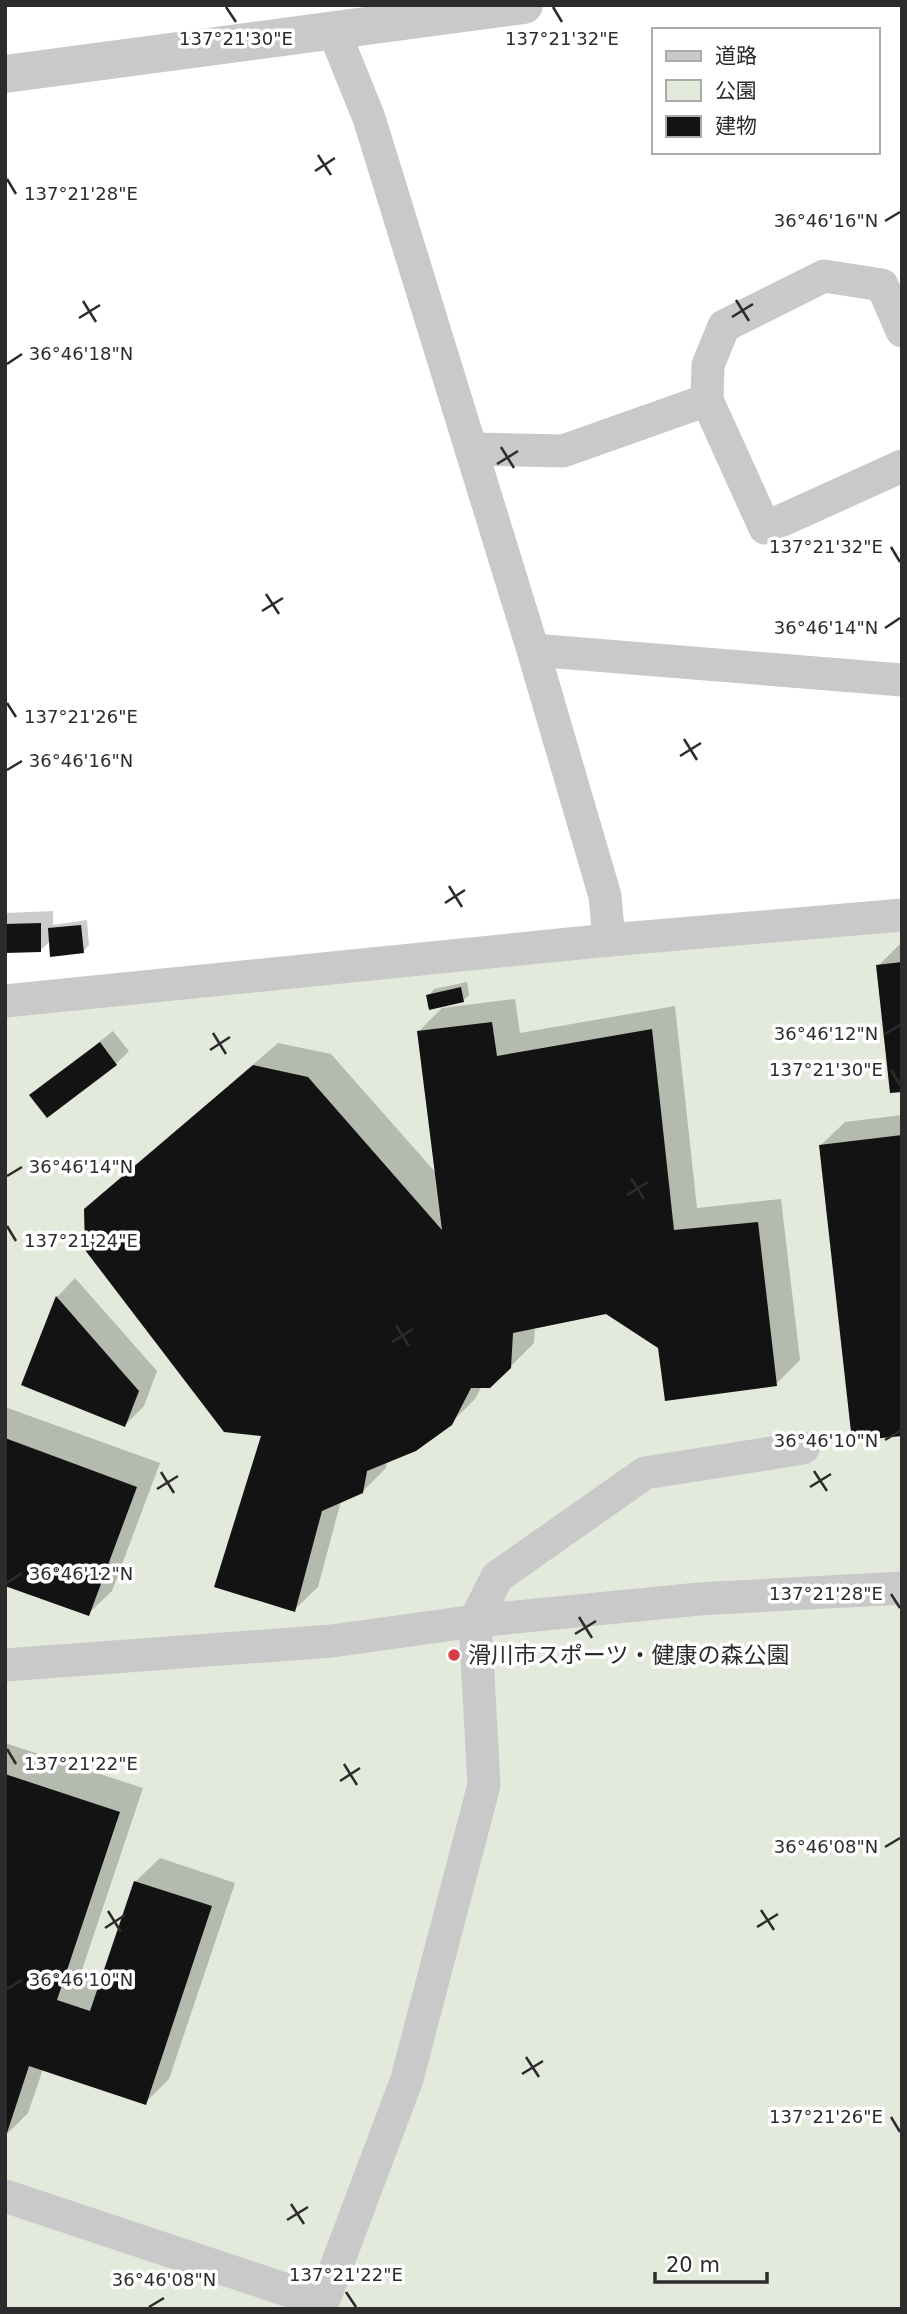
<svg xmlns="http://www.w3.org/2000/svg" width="907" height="2314" font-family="'DejaVu Sans','Noto Sans JP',sans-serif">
<rect width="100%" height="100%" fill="#fff"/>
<path fill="#e3e9db" d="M 902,905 L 902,2309 L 5,2309 L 5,1001 Z"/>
<g fill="#0003">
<path d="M 53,911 L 53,925 L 87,920 L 89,945 L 83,952 L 51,940 L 41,950 L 5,951 L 5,913 Z"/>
<path d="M 902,942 L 902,1091 L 878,966 Z"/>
<path d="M 467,982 L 469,995 L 463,1001 L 428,996 L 434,989 Z"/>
<path d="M 515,999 L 520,1033 L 675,1006 L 697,1208 L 781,1199 L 800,1360 L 776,1384 L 660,1347 L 607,1312 L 535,1327 L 534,1343 L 510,1367 L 482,1386 L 475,1399 L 451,1423 L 387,1461 L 386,1468 L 362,1492 L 341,1501 L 318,1587 L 294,1610 L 264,1434 L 85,1210 L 278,1043 L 331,1054 L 437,1174 L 418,1032 L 442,1008 Z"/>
<path d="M 113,1031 L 129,1051 L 116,1064 L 32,1095 Z"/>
<path d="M 902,1115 L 902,1434 L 821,1145 L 845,1122 Z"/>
<path d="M 75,1278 L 157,1371 L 144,1406 L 125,1425 L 23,1384 L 57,1297 Z"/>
<path d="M 5,1407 L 160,1463 L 112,1591 L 88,1614 L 5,1584 Z"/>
<path d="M 5,1743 L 143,1788 L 80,1976 L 101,1983 L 136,1881 L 160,1858 L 235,1883 L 169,2079 L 145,2103 L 43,2069 L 28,2113 L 5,2136 Z"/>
</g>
<g fill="#131313">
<path d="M 41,923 L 41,952 L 5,953 L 5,924 Z"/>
<path d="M 81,925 L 84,953 L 50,957 L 48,928 Z"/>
<path d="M 902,962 L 902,1092 L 890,1093 L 876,965 Z"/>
<path d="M 461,987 L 464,1002 L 429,1010 L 426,995 Z"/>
<path d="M 492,1022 L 497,1056 L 652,1029 L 674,1230 L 758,1222 L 777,1386 L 665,1401 L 658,1348 L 606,1314 L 513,1333 L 511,1368 L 490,1388 L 471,1388 L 452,1425 L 416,1451 L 367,1471 L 363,1493 L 322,1511 L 295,1612 L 214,1587 L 261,1436 L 224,1432 L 85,1250 L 84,1209 L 253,1065 L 308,1077 L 442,1230 L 417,1031 Z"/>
<path d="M 100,1042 L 117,1065 L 47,1118 L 29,1095 Z"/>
<path d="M 902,1135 L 902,1436 L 852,1441 L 819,1145 Z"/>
<path d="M 56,1296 L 139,1391 L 125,1427 L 21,1385 Z"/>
<path d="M 5,1438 L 137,1487 L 89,1616 L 5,1586 Z"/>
<path d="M 5,1774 L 120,1812 L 57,2000 L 90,2011 L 134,1881 L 212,1906 L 146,2105 L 29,2066 L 6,2136 Z"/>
</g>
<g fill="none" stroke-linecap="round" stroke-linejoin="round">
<g stroke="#c9c9c9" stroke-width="33">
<path d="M 333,29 L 369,118 L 533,650"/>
<path d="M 902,331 L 882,285 L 824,276 L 724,326 L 708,365 L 707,400 L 765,528 L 902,466"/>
<path d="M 471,449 L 563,451 L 707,400"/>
<path d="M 609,940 L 605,896 L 533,650 L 902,680"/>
<path d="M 5,1001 L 609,940 L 902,915"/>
<path d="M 5,1665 L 332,1641 L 475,1621 L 699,1599 L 902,1588"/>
<path d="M 5,2196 L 323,2302 L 407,2079 L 484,1785 L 475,1621 L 497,1577 L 645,1473 L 803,1448"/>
</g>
<path stroke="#c9c9c9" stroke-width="38" d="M 5,74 L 524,5"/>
</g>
<path fill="none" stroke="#2c2c2c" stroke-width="2.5" d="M 226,7 L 236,22M 553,7 L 562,22M 318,155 L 331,175M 315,171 L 335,158M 7,179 L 16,194M 885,221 L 900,212M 736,300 L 749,321M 83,301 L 96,322M 732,317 L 753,304M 79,318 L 100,305M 7,364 L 22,354M 501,447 L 514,468M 497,464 L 518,451M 891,547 L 900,562M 266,594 L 279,614M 262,611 L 283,598M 885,628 L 900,618M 7,703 L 16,717M 684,739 L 697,760M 680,756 L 701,743M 7,770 L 22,761M 449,886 L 462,907M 445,903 L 465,890M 213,1033 L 226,1054M 885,1034 L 900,1025M 210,1050 L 230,1037M 891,1070 L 900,1085M 7,1176 L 22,1167M 631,1178 L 644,1199M 627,1195 L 648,1182M 7,1226 L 16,1241M 396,1325 L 409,1346M 392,1342 L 413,1329M 885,1440 L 900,1431M 814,1471 L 827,1491M 161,1472 L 174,1493M 810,1487 L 831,1474M 157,1489 L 178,1476M 7,1583 L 22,1573M 891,1594 L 900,1608M 579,1617 L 592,1638M 575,1634 L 596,1621M 7,1749 L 16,1764M 344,1764 L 357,1785M 340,1781 L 360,1768M 885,1847 L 900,1838M 761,1910 L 774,1930M 108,1911 L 121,1932M 757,1927 L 778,1914M 105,1928 L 125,1915M 7,1989 L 22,1980M 526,2057 L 539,2077M 522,2074 L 543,2061M 891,2117 L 900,2132M 291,2204 L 304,2224M 287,2220 L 308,2207M 346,2292 L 356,2307M 149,2307 L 164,2298"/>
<circle fill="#d53d4b" stroke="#fff" stroke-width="2.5" cx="454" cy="1655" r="7"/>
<g text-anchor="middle" stroke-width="7" stroke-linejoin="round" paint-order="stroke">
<g font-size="23" fill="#2c2c2c" stroke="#fff" text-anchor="start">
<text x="468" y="1663">滑川市スポーツ・健康の森公園</text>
</g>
</g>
<g font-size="18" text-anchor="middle" fill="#2c2c2c" stroke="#fff" stroke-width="7" stroke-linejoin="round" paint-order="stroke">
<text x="236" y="45">137°21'30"E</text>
<text x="562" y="45">137°21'32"E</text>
<text x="81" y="200">137°21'28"E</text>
<text x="826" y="227">36°46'16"N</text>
<text x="81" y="360">36°46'18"N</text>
<text x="826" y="553">137°21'32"E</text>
<text x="826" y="634">36°46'14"N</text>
<text x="81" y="723">137°21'26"E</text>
<text x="81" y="767">36°46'16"N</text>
<text x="826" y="1040">36°46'12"N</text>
<text x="826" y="1076">137°21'30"E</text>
<text x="81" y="1173">36°46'14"N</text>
<text x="81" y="1247">137°21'24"E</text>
<text x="826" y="1447">36°46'10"N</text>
<text x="81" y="1580">36°46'12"N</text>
<text x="826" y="1600">137°21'28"E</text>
<text x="81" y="1770">137°21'22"E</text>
<text x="826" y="1853">36°46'08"N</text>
<text x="81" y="1986">36°46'10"N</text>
<text x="826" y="2123">137°21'26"E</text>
<text x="346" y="2281">137°21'22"E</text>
<text x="164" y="2286">36°46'08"N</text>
</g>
<rect width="907" height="2314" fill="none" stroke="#2c2c2c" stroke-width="14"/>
<rect x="652" y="28" width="228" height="126" fill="#ffffff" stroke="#ababab" stroke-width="2"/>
<rect x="666" y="51" width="35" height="10" fill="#c9c9c9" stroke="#ababab" stroke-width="2"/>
<text x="715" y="63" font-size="21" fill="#2c2c2c">道路</text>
<rect x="666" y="80" width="35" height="21" fill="#e3e9db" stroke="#ababab" stroke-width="2"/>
<text x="715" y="98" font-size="21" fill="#2c2c2c">公園</text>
<rect x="666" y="116" width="35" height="21" fill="#131313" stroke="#ababab" stroke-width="2"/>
<text x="715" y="133" font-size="21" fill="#2c2c2c">建物</text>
<path d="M655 2272v10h112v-10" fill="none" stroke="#2c2c2c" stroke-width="3.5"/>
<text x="666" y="2272" font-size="21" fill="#2c2c2c" stroke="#ffffff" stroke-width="5" paint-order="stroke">20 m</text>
</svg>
